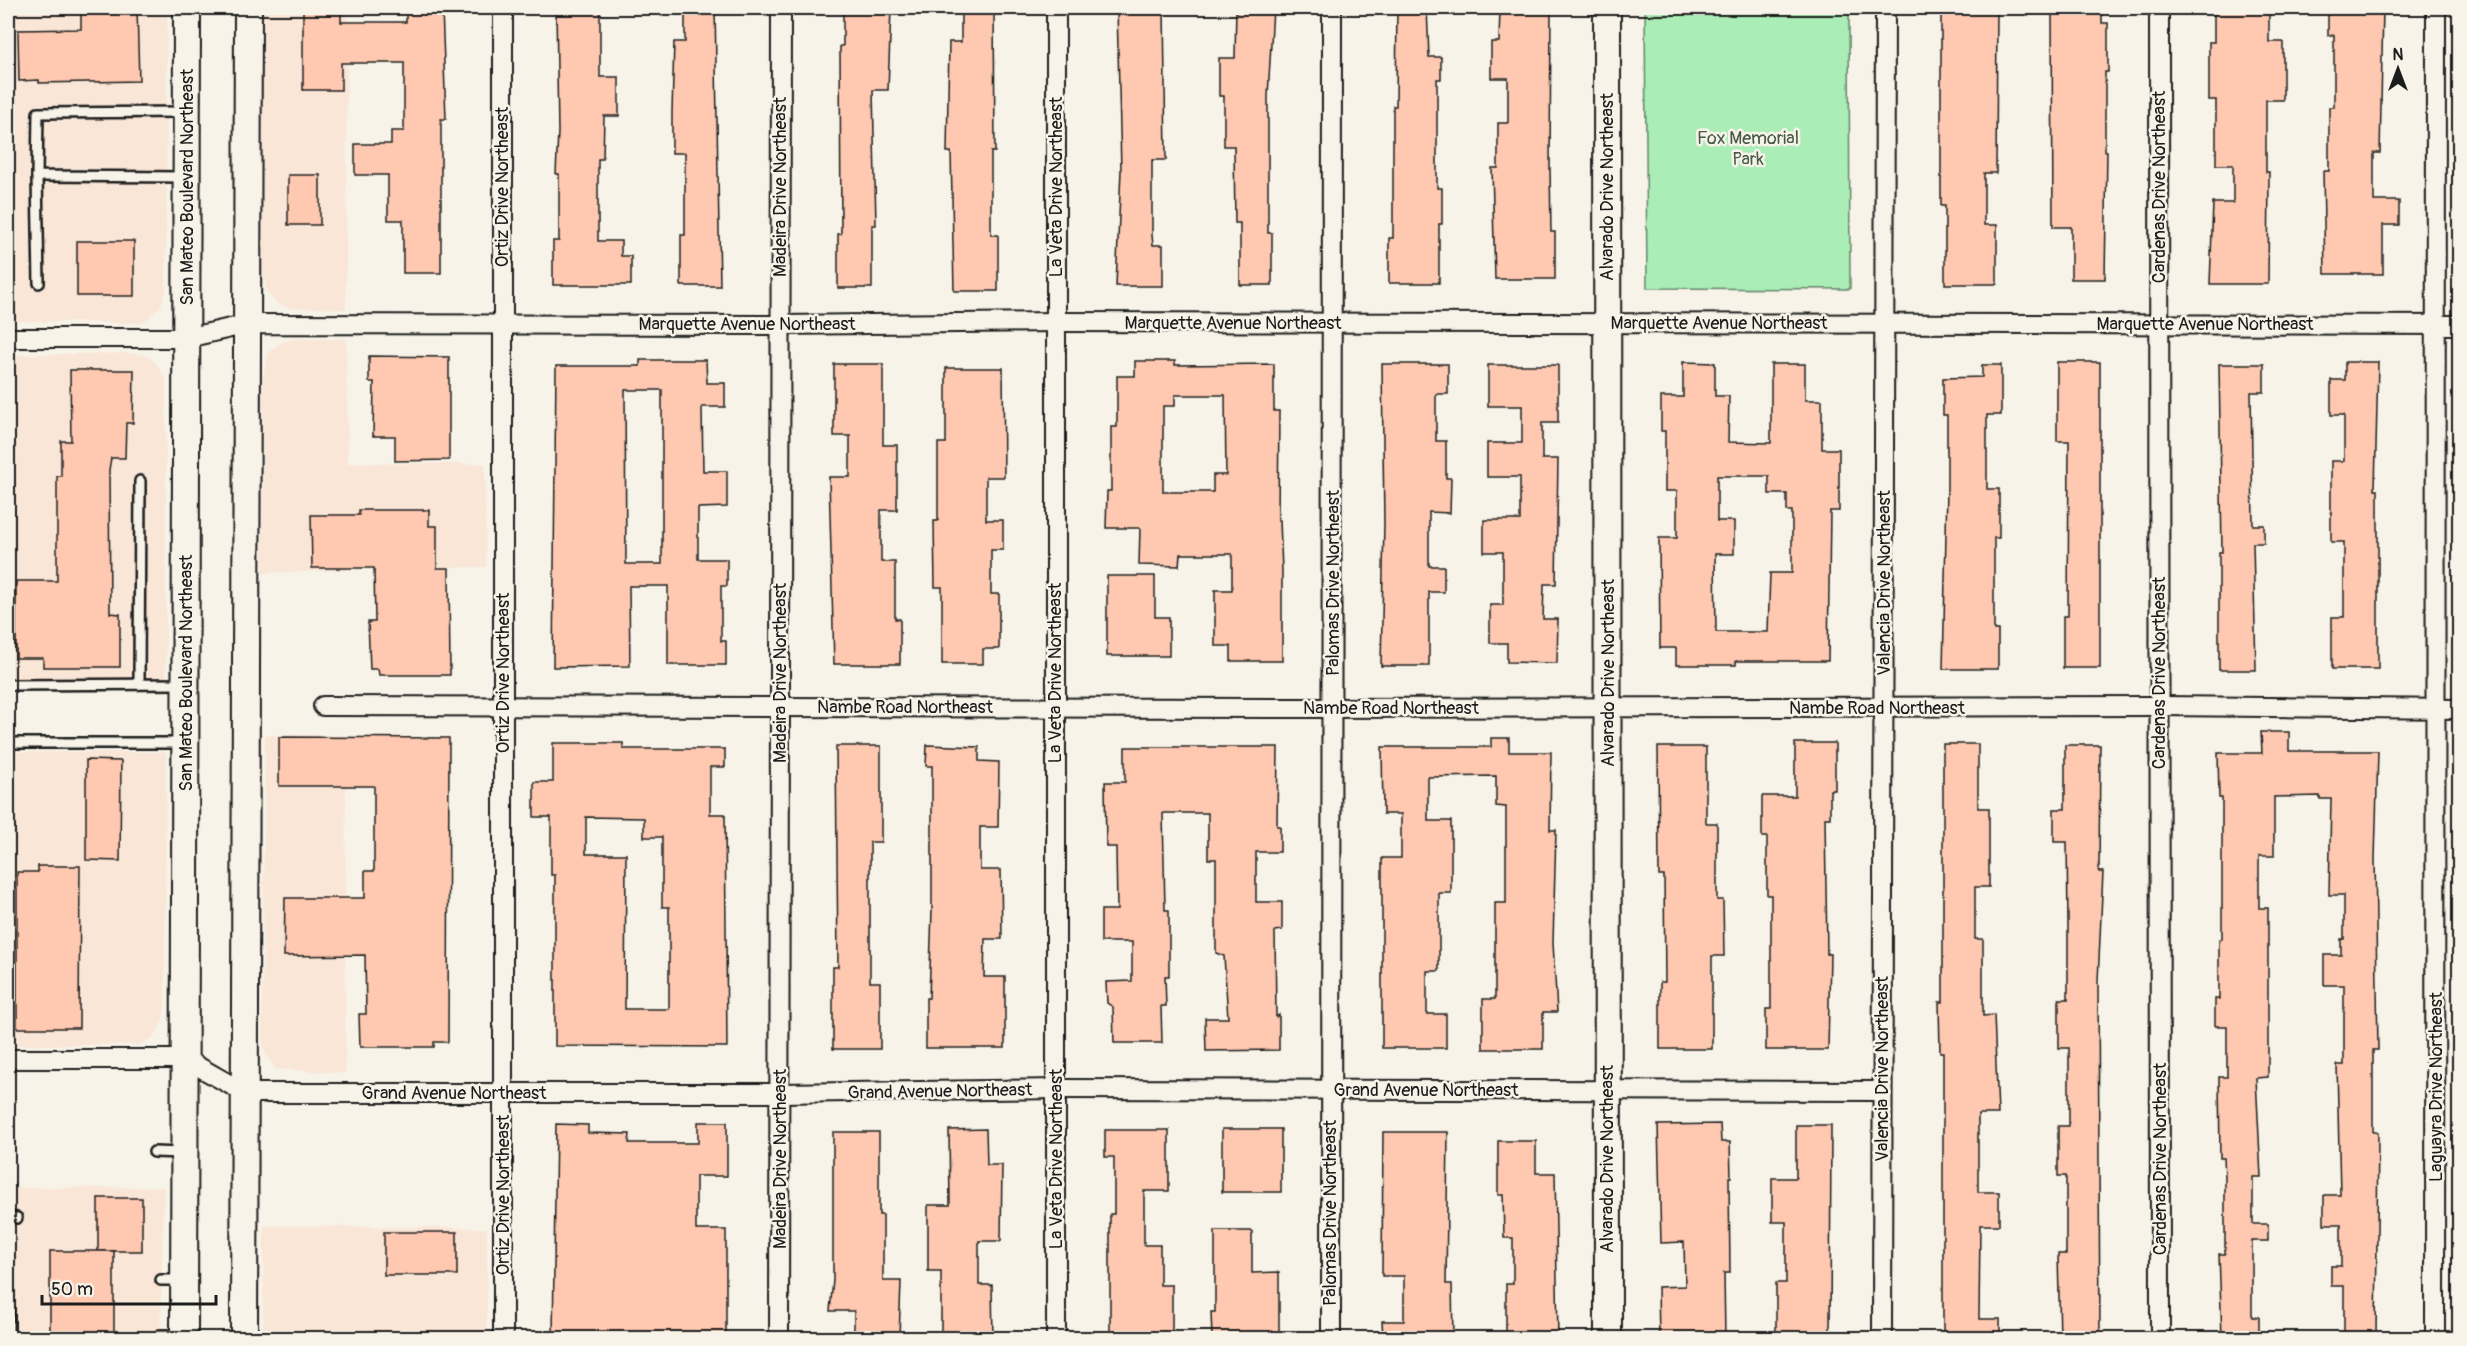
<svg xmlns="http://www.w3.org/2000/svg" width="2467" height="1346" font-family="Pangolin,sans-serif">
<rect width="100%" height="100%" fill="#f7f3e8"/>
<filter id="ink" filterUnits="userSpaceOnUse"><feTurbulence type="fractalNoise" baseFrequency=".0167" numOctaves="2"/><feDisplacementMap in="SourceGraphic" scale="12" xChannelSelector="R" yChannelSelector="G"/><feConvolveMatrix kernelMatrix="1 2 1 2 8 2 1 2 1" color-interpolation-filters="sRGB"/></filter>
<g filter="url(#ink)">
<g fill="#f9e6d7">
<path d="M 8,8 L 167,8 L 166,291 L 160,307 L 146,320 L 139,323 L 8,321 Z"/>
<path d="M 263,8 L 347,8 L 346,309 L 291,308 L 276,303 L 267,292 L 263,271 Z"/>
<path d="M 294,339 L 346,339 L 348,463 L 485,464 L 486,567 L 347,567 L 347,570 L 263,573 L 263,379 L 268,353 L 280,343 Z"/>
<path d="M 126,353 L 144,355 L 156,363 L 166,380 L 166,680 L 8,679 L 8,355 Z"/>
<path d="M 265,735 L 346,735 L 345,1073 L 276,1069 L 266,1056 L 262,1040 Z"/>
<path d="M 8,752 L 166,752 L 165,1009 L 161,1025 L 153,1038 L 138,1045 L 8,1045 Z"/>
<path d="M 164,1187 L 160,1338 L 15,1338 L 14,1188 Z"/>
<path d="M 264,1226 L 487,1228 L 487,1338 L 263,1338 Z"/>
</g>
<path fill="#aaedb6" stroke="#638469" stroke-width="1.5" d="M 1645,8 L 1849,8 L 1850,289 L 1647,288 Z"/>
<g fill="#fec9b0" stroke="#1c1c1c" stroke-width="1.5" fill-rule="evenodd">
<path d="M 81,8 L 137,8 L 139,81 L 39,83 L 39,80 L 19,81 L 18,30 L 81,29 Z"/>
<path d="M 303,8 L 341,8 L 341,22 L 406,22 L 406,8 L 442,8 L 446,119 L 441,119 L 441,273 L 403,273 L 403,220 L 388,220 L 388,175 L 355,175 L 355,144 L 391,144 L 391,131 L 404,131 L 404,63 L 341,63 L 341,90 L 303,90 Z"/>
<path d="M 556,8 L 600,8 L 600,77 L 619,77 L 619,116 L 604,116 L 603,159 L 598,159 L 598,241 L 621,241 L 621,256 L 631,256 L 631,285 L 553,285 L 553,241 L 559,241 L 559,174 L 556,174 L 558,132 Z"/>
<path d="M 685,8 L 715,8 L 720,286 L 681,286 L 681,235 L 685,235 L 685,153 L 672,153 L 672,112 L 674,42 L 685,42 Z"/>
<path d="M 843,8 L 891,8 L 888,90 L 873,90 L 876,225 L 872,225 L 872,288 L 838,288 L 838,234 L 841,234 L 840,46 L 843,46 Z"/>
<path d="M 961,8 L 994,8 L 995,152 L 991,152 L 991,235 L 998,235 L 998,291 L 954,291 L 951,152 L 947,152 L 949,42 L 961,42 Z"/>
<path d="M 1117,8 L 1164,8 L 1166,160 L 1152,160 L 1152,235 L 1153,245 L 1163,245 L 1163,286 L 1116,286 L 1121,170 Z"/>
<path d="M 1236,8 L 1273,8 L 1268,96 L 1268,233 L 1272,233 L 1272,285 L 1240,285 L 1240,223 L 1235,223 L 1234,146 L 1224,146 L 1224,96 L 1219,96 L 1219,58 L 1235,58 Z"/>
<path d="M 1397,8 L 1427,8 L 1429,57 L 1441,57 L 1441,79 L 1437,79 L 1437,188 L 1442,188 L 1442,224 L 1439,224 L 1439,283 L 1389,283 L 1389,238 L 1393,238 L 1393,106 L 1396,106 Z"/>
<path d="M 1500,8 L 1551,8 L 1550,168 L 1551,232 L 1555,232 L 1555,279 L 1495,279 L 1492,168 L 1498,168 L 1498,123 L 1508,123 L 1508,78 L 1491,78 L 1491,42 L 1499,42 Z"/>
<path d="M 2052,8 L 2102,8 L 2102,23 L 2108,23 L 2108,72 L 2105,72 L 2105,151 L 2107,151 L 2105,279 L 2071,279 L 2071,227 L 2053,227 Z"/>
<path d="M 2214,8 L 2269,8 L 2269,42 L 2283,42 L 2283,100 L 2266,100 L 2266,172 L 2269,172 L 2268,284 L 2210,284 L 2213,203 L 2233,203 L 2233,165 L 2216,165 L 2216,100 L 2209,100 L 2209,42 L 2214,42 Z"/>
<path d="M 2328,8 L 2383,8 L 2380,153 L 2374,153 L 2374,201 L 2399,201 L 2399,225 L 2383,225 L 2383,274 L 2325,274 L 2323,171 L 2329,171 L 2329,107 L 2334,107 L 2334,35 L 2328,35 Z"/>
<path d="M 1941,9 L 1997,9 L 1996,173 L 1984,173 L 1984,225 L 1997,225 L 1997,284 L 1945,284 L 1945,206 L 1941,206 Z"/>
<rect x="288" y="175" width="32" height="50"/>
<rect x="77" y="241" width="57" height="55"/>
<path d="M 369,356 L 449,357 L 449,460 L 395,461 L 395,436 L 373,436 L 374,382 L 369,382 Z"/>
<path d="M 640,360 L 706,360 L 707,383 L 725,383 L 725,407 L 702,407 L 703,471 L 727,471 L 727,507 L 698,508 L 698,559 L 727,559 L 727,586 L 721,586 L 721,641 L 726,641 L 726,665 L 668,665 L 668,586 L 629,586 L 630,666 L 553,667 L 556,366 L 640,366 ZM 625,390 L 662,390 L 662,564 L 626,564 Z"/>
<path d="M 1135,361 L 1175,361 L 1175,365 L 1274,364 L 1274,411 L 1279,411 L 1278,520 L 1280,520 L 1282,571 L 1282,661 L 1231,661 L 1231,646 L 1215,646 L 1215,590 L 1232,590 L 1232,554 L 1180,554 L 1179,566 L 1139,565 L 1140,528 L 1106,528 L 1107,491 L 1111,491 L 1111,427 L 1117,427 L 1117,376 L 1135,376 ZM 1175,395 L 1225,395 L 1226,475 L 1213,475 L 1213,492 L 1163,492 L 1163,406 L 1175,406 Z"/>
<path d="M 1683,362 L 1715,363 L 1715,396 L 1729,396 L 1728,442 L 1771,443 L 1771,364 L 1805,364 L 1805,400 L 1822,400 L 1822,449 L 1839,449 L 1839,511 L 1830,511 L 1828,661 L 1736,661 L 1736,665 L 1676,665 L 1676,648 L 1660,648 L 1659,538 L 1677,538 L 1677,491 L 1665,491 L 1665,431 L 1661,431 L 1661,397 L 1683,397 ZM 1717,476 L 1769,476 L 1769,494 L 1787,494 L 1787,511 L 1792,511 L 1792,573 L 1770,573 L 1768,632 L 1716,632 L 1715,554 L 1734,554 L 1734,521 L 1717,521 Z"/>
<path d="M 2057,362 L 2100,362 L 2100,668 L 2063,668 L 2063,616 L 2068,616 L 2069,441 L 2057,441 Z"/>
<path d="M 2345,362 L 2378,362 L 2375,490 L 2378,490 L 2378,669 L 2332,669 L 2332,617 L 2344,617 L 2344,542 L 2331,542 L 2331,461 L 2344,461 L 2344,415 L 2331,415 L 2331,380 L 2345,380 Z"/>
<path d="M 834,364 L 883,364 L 883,445 L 897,445 L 897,510 L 881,510 L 881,562 L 895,562 L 895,619 L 900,619 L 900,664 L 834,664 L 829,477 L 850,477 L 850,436 L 834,436 Z"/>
<path d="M 1382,364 L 1448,364 L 1448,394 L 1436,394 L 1436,441 L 1446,441 L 1446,478 L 1451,478 L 1450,513 L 1429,512 L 1429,566 L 1444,566 L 1444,592 L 1429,592 L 1429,666 L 1381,666 L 1384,523 Z"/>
<path d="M 2219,364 L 2264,364 L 2264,392 L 2251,392 L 2253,525 L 2264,525 L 2264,543 L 2253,543 L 2256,670 L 2219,670 L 2219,552 L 2222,552 Z"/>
<path d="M 1488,365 L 1558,365 L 1558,423 L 1542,423 L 1542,459 L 1558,459 L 1556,584 L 1544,584 L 1543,619 L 1558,619 L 1557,663 L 1507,662 L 1507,643 L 1490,643 L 1490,605 L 1503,605 L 1503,552 L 1484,552 L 1484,520 L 1520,520 L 1520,477 L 1487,477 L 1487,443 L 1522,443 L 1522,406 L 1488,406 Z"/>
<path d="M 1982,365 L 2001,365 L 2001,415 L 1987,415 L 1987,489 L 1999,489 L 1999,538 L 1994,538 L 1994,630 L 1998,630 L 1998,669 L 1943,669 L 1947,489 L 1947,415 L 1943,415 L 1943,378 L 1982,377 Z"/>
<path d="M 946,368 L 1003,368 L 1004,477 L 986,477 L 986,520 L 1003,520 L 1003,550 L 991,550 L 991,594 L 999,594 L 999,649 L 983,649 L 983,664 L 942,664 L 942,587 L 935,587 L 934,521 L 938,521 L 938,443 L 946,443 Z"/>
<path d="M 70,370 L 134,370 L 133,423 L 126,423 L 125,458 L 111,458 L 109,470 L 110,613 L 120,614 L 120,667 L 43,667 L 43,658 L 16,658 L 16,581 L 57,581 L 57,476 L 61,476 L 61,441 L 71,441 Z"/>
<path d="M 359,510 L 429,510 L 429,526 L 437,526 L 437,568 L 449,568 L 450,675 L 379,675 L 378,669 L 370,669 L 368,622 L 375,622 L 374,568 L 312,568 L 311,515 L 359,515 Z"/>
<path d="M 1107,576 L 1155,576 L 1155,617 L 1169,617 L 1169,656 L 1107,656 Z"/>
<path d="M 2261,732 L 2289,732 L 2289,751 L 2378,751 L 2375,859 L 2378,1050 L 2373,1050 L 2373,1132 L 2378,1132 L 2376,1338 L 2344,1338 L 2344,1286 L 2331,1286 L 2331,1266 L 2341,1266 L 2341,1224 L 2324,1224 L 2324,1195 L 2340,1195 L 2337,1065 L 2344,1065 L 2344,985 L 2324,985 L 2324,955 L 2341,955 L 2341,939 L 2344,939 L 2344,895 L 2329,895 L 2331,799 L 2320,799 L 2320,796 L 2274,797 L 2274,856 L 2259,856 L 2259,908 L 2268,908 L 2268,1077 L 2256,1078 L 2261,1177 L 2253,1177 L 2253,1224 L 2268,1224 L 2268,1241 L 2252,1241 L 2252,1317 L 2259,1317 L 2259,1338 L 2222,1338 L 2219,1254 L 2225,1254 L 2225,1177 L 2224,1158 L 2220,1158 L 2219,1077 L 2227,1077 L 2227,1026 L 2215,1026 L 2215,999 L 2219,999 L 2219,939 L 2222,939 L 2222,798 L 2219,798 L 2218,753 L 2262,753 Z"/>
<path d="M 279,737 L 449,738 L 448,1042 L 434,1042 L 434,1047 L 360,1047 L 359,1014 L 366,1014 L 365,955 L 284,956 L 285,898 L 365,898 L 365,871 L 374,871 L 374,786 L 279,786 Z"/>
<path d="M 1491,738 L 1509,738 L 1509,752 L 1551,752 L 1550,830 L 1556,830 L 1553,943 L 1557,1012 L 1543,1012 L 1543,1049 L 1483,1049 L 1483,999 L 1495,999 L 1495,903 L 1506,903 L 1506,807 L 1496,806 L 1496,776 L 1428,777 L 1428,821 L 1451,821 L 1451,893 L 1439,893 L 1439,971 L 1427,971 L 1427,1014 L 1446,1014 L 1446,1048 L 1382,1048 L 1382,858 L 1401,858 L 1401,814 L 1383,814 L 1382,747 L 1491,747 Z"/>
<path d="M 553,743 L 623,743 L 623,749 L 725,749 L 725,767 L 710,767 L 710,814 L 725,814 L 727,1047 L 555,1046 L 555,875 L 551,875 L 551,817 L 534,817 L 534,782 L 553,782 ZM 586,817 L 644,818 L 644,837 L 662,837 L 662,907 L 669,907 L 669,1009 L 625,1009 L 626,854 L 586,854 Z"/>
<path d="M 1795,743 L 1835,743 L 1835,790 L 1830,790 L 1830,818 L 1825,818 L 1827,954 L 1830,954 L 1828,1050 L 1766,1050 L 1766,1009 L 1771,1009 L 1771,895 L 1767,895 L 1767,837 L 1762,837 L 1762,796 L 1795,796 Z"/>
<path d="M 1943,744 L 1978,744 L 1978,808 L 1989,808 L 1989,887 L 1975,887 L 1975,939 L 1983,939 L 1983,1016 L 1994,1015 L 1998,1114 L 1978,1114 L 1978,1192 L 1999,1192 L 1999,1225 L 1980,1225 L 1979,1319 L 2000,1319 L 2000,1338 L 1943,1338 L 1943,1052 L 1940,1052 L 1939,1002 L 1943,1002 Z"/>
<path d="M 927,745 L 979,747 L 979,761 L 999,762 L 998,827 L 980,827 L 980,870 L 1001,870 L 1002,939 L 985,939 L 984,977 L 1005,977 L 1005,1048 L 926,1048 L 926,998 L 929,998 L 932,910 L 932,766 L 926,766 Z"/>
<path d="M 2065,745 L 2100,745 L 2099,872 L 2103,872 L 2098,981 L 2100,1338 L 2060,1338 L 2058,1254 L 2066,1254 L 2066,1176 L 2058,1176 L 2058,1126 L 2069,1126 L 2069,1048 L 2059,1048 L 2059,999 L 2068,999 L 2068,922 L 2067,842 L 2054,842 L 2054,809 L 2065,809 Z"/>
<path d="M 836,746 L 881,746 L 881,842 L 870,842 L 870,982 L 880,982 L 880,1049 L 833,1049 L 833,967 L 838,967 Z"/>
<path d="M 1125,747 L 1278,747 L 1277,826 L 1280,826 L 1280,852 L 1256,852 L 1256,902 L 1282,902 L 1282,930 L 1275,931 L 1276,1017 L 1279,1015 L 1279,1050 L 1206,1051 L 1205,1018 L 1228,1018 L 1224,956 L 1216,953 L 1216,859 L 1208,859 L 1208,813 L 1163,813 L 1165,910 L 1169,910 L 1169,976 L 1165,976 L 1166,1006 L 1161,1006 L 1162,1043 L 1114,1043 L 1113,1007 L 1107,1003 L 1106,982 L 1132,981 L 1132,942 L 1101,942 L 1101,910 L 1117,910 L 1116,847 L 1106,847 L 1105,782 L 1125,782 Z"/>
<path d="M 1658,747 L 1706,747 L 1706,823 L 1717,823 L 1717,900 L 1723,900 L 1724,956 L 1712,956 L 1712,1049 L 1660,1049 L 1660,982 L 1665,982 L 1664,876 L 1659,876 Z"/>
<path d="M 86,760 L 121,761 L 120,861 L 86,860 Z"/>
<path d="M 38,866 L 80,866 L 79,1028 L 17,1028 L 17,872 L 38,872 Z"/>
<path d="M 698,1122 L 727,1122 L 727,1176 L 696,1176 L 696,1230 L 726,1230 L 726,1338 L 553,1338 L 556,1124 L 588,1125 L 588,1133 L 630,1134 L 629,1143 L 698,1143 Z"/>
<path d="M 1720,1124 L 1721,1142 L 1730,1142 L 1731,1177 L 1729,1177 L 1730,1273 L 1724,1273 L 1725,1338 L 1659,1338 L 1658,1287 L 1685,1286 L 1684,1242 L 1661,1243 L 1658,1125 Z"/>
<path d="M 1796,1125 L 1831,1125 L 1830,1338 L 1776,1338 L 1776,1283 L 1786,1283 L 1786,1222 L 1772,1222 L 1772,1178 L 1796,1178 Z"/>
<path d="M 986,1129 L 987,1165 L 1002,1165 L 1001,1241 L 979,1241 L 979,1285 L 992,1285 L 993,1338 L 941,1338 L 941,1271 L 928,1271 L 928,1205 L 950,1205 L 949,1130 Z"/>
<rect x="1222" y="1129" width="59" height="63"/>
<path d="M 1105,1130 L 1169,1130 L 1169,1191 L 1144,1191 L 1144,1245 L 1160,1245 L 1160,1285 L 1172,1285 L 1172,1338 L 1110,1338 L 1110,1214 L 1114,1214 L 1114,1157 L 1105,1157 Z"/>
<path d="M 833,1132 L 879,1132 L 879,1215 L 883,1215 L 883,1281 L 901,1281 L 899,1338 L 854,1338 L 854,1311 L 830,1311 L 833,1280 Z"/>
<path d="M 1383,1132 L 1448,1132 L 1446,1284 L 1452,1284 L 1453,1338 L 1383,1338 L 1382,1321 L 1404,1321 L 1404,1276 L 1382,1276 Z"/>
<path d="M 1498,1141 L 1536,1141 L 1536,1173 L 1555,1173 L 1558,1338 L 1506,1338 L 1506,1284 L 1513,1284 L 1513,1238 L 1504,1238 L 1503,1195 L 1498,1195 Z"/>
<rect x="98" y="1198" width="44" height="53"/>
<path d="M 1215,1231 L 1252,1231 L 1252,1273 L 1279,1272 L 1279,1338 L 1212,1338 L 1211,1312 L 1215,1312 Z"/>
<rect x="384" y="1232" width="73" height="43"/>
<rect x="50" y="1251" width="64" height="87"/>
</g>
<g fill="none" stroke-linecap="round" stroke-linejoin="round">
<defs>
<g id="lane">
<path d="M 185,112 L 38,113 L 37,176 L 186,177"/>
<path d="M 37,176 L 39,283"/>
<path d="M 139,684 L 140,481"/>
<path d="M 8,685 L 183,684"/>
<path d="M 8,743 L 184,743"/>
<path d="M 154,1152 L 182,1153"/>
<path d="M 8,1217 L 17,1218"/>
<path d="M 8,1265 L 8,1338"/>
<path d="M 161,1280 L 182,1280"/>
<path d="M 160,1335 L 182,1335"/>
</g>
<g id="street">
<path d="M 503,8 L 503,1338"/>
<path d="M 2159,8 L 2160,1338"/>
<path d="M 8,338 L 187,338 L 248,324 L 780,325 L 1056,322 L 2460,325"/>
<path d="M 323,706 L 1308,708 L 2160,706 L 2460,709"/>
<path d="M 8,1059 L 185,1059 L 245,1093 L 780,1093 L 1056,1089 L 1881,1091"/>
<path d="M 779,1338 L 781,8"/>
<path d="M 1056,1338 L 1056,8"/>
<path d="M 1331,1338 L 1332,8"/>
<path d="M 1882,1338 L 1885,8"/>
<path d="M 2435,1338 L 2436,8"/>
</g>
<g id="secondary">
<path d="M 1607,8 L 1608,1338"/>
<path d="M 184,1338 L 187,8"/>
<path d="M 244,1338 L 248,8"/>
</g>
</defs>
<use href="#lane" stroke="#1c1c1c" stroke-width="14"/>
<use href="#street" stroke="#1c1c1c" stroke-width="22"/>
<use href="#secondary" stroke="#1c1c1c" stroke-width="30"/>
<use href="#lane" stroke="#f7f3e8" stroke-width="9"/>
<use href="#street" stroke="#f7f3e8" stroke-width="18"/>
<use href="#secondary" stroke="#f7f3e8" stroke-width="26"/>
</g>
</g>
<g text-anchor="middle" stroke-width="5" stroke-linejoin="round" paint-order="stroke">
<g font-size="18" fill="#475b4a" stroke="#f7f3e8">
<text x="1748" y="144">Fox Memorial<tspan x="1748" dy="21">Park</tspan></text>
</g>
<g font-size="18" fill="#1c1c1c" stroke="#f7f3e8">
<text transform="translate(187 187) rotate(-90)" y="6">San Mateo Boulevard Northeast</text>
<text transform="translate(502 187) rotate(-90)" y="6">Ortiz Drive Northeast</text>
<text transform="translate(780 187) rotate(-90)" y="6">Madeira Drive Northeast</text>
<text transform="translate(1056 187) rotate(-90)" y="6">La Veta Drive Northeast</text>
<text transform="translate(1607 187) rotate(-90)" y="6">Alvarado Drive Northeast</text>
<text transform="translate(2159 187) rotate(-90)" y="6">Cardenas Drive Northeast</text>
<text x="1233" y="329">Marquette Avenue Northeast</text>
<text x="1719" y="329">Marquette Avenue Northeast</text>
<text x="747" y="330">Marquette Avenue Northeast</text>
<text x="2205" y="330">Marquette Avenue Northeast</text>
<text transform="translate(1333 583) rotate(-90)" y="6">Palomas Drive Northeast</text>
<text transform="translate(1884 583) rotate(-90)" y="6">Valencia Drive Northeast</text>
<text transform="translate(186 673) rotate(-90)" y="6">San Mateo Boulevard Northeast</text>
<text transform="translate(503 673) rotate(-90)" y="6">Ortiz Drive Northeast</text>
<text transform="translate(780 673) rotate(-90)" y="6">Madeira Drive Northeast</text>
<text transform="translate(1055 673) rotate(-90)" y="6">La Veta Drive Northeast</text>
<text transform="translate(1608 673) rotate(-90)" y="6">Alvarado Drive Northeast</text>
<text transform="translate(2159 673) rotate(-90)" y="6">Cardenas Drive Northeast</text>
<text x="905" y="713">Nambe Road Northeast</text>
<text x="1391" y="714">Nambe Road Northeast</text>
<text x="1877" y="714">Nambe Road Northeast</text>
<text transform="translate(1882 1069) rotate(-90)" y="6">Valencia Drive Northeast</text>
<text transform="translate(2436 1087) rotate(-90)" y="6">Laguayra Drive Northeast</text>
<text x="1426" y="1096">Grand Avenue Northeast</text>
<text transform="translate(940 1091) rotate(-1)" y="6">Grand Avenue Northeast</text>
<text x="454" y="1099">Grand Avenue Northeast</text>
<text transform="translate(780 1159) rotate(-90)" y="6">Madeira Drive Northeast</text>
<text transform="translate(1056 1159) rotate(-90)" y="6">La Veta Drive Northeast</text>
<text transform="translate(1607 1159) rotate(-90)" y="6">Alvarado Drive Northeast</text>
<text transform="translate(2160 1159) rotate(-90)" y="6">Cardenas Drive Northeast</text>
<text transform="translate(503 1195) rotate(-90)" y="6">Ortiz Drive Northeast</text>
<text transform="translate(1330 1213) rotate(-90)" y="6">Palomas Drive Northeast</text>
</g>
</g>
<rect width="2467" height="1346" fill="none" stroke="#f7f3e8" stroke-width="30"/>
<rect x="15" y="15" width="2437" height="1316" fill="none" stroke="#1c1c1c" stroke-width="2" filter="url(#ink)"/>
<g transform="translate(2398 69)" stroke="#f7f3e8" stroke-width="4.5" paint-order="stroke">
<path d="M0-4.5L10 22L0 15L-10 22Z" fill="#1c1c1c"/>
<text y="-9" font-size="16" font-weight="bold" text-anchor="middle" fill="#1c1c1c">N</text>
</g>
<path d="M42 1295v9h174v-9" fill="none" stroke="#1c1c1c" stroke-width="3"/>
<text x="51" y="1295" font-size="18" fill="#1c1c1c" stroke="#f7f3e8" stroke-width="4.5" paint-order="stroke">50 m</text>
</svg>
